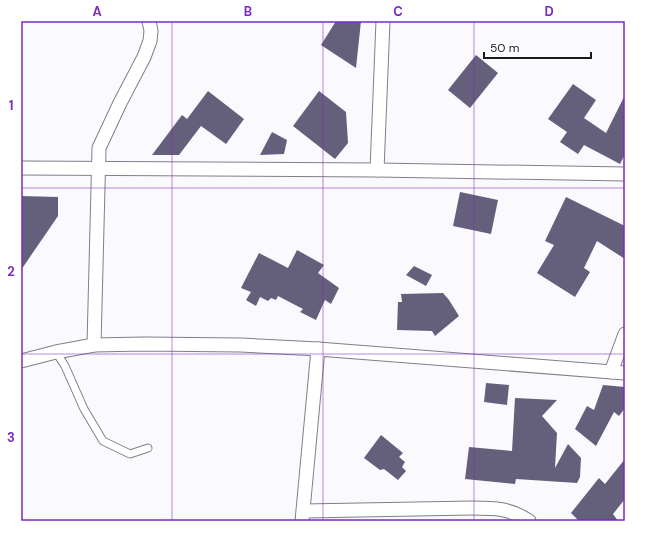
<svg xmlns="http://www.w3.org/2000/svg" width="646" height="542" font-family="'DM Sans',sans-serif">
<rect width="100%" height="100%" fill="#faf9fe"/>
<g fill="#64607b">
<path d="M 336,21 L 361,21 L 356,68 L 321,45 Z"/>
<path d="M 476,55 L 498,73 L 470,108 L 448,90 Z"/>
<path d="M 573,84 L 596,100 L 584,118 L 606,133 L 625,95 L 625,154 L 620,164 L 584,145 L 578,154 L 560,142 L 567,132 L 548,119 Z"/>
<path d="M 208,91 L 244,119 L 226,144 L 201,126 L 179,155 L 152,155 L 182,115 L 187,119 Z"/>
<path d="M 319,91 L 346,112 L 348,143 L 335,159 L 293,126 Z"/>
<path d="M 272,132 L 287,140 L 284,154 L 260,155 Z"/>
<path d="M 460,192 L 498,200 L 491,234 L 453,226 Z"/>
<path d="M 21,196 L 58,197 L 58,216 L 21,270 Z"/>
<path d="M 566,197 L 625,226 L 625,259 L 597,241 L 584,268 L 590,272 L 575,297 L 537,273 L 554,245 L 545,241 Z"/>
<path d="M 297,250 L 324,265 L 318,273 L 339,288 L 331,304 L 325,300 L 316,320 L 300,312 L 303,309 L 278,296 L 276,300 L 271,298 L 268,301 L 260,297 L 256,306 L 246,300 L 251,292 L 241,288 L 244,282 L 259,253 L 288,268 Z"/>
<path d="M 414,266 L 432,275 L 426,286 L 406,275 Z"/>
<path d="M 443,293 L 449,300 L 459,316 L 435,336 L 432,331 L 397,330 L 398,302 L 402,302 L 401,294 Z"/>
<path d="M 486,383 L 509,385 L 507,405 L 484,402 Z"/>
<path d="M 603,385 L 625,387 L 625,408 L 619,416 L 614,412 L 596,446 L 575,429 L 587,406 L 594,410 Z"/>
<path d="M 515,398 L 557,400 L 542,416 L 557,433 L 555,468 L 568,444 L 581,458 L 580,477 L 577,483 L 516,479 L 515,484 L 465,479 L 469,447 L 512,451 Z"/>
<path d="M 381,435 L 403,453 L 399,457 L 405,462 L 402,467 L 406,471 L 398,480 L 384,469 L 380,470 L 364,458 Z"/>
<path d="M 625,459 L 625,499 L 613,514 L 618,521 L 579,521 L 571,513 L 599,478 L 605,484 Z"/>
</g>
<g fill="none" stroke-linecap="round" stroke-linejoin="round">
<defs>
<path id="lane" d="M 56,352 L 65,366 L 84,409 L 103,441 L 130,454 L 148,448"/>
<g id="street">
<path d="M 21,168 L 377,170 L 625,174"/>
<path d="M 377,170 L 383,21"/>
<path d="M 94,345 L 99,148 L 120,103 L 144,57 L 150,41 L 151,31 L 149,21"/>
<path d="M 21,361 L 56,352 L 94,345 L 144,344 L 240,345 L 318,349 L 625,373"/>
<path d="M 611,372 L 625,334"/>
<path d="M 304,511 L 472,508 C 495,508 509,508 529,521"/>
<path d="M 302,521 L 318,349"/>
</g>
</defs>
<use href="#lane" stroke="#807e8a" stroke-width="9"/>
<use href="#street" stroke="#807e8a" stroke-width="15"/>
<use href="#lane" stroke="#fff" stroke-width="7"/>
<use href="#street" stroke="#fff" stroke-width="13"/>
</g>
<path fill="none" stroke="#7b2cbf" stroke-width="1" stroke-opacity="0.55" d="M 172,21 L 172,521M 323,21 L 323,521M 474,21 L 474,521M 21,188 L 625,188M 21,354 L 625,354"/>
<rect width="646" height="542" fill="none" stroke="#ffffff" stroke-width="44"/>
<path d="M484 52v6h107v-6" fill="none" stroke="#1a1a1e" stroke-width="2"/>
<text x="490" y="52" font-size="12" fill="#1a1a1e" stroke="#ffffff" stroke-width="3" paint-order="stroke">50 m</text>
<rect x="22" y="22" width="602" height="498" fill="none" stroke="#7b2cbf" stroke-width="1.5"/>
<g font-size="13" text-anchor="middle" font-weight="bold" fill="#7b2cbf">
<text x="97" y="16">A</text>
<text x="248" y="16">B</text>
<text x="398" y="16">C</text>
<text x="549" y="16">D</text>
<text x="11" y="110">1</text>
<text x="11" y="276">2</text>
<text x="11" y="442">3</text>
</g>
</svg>
